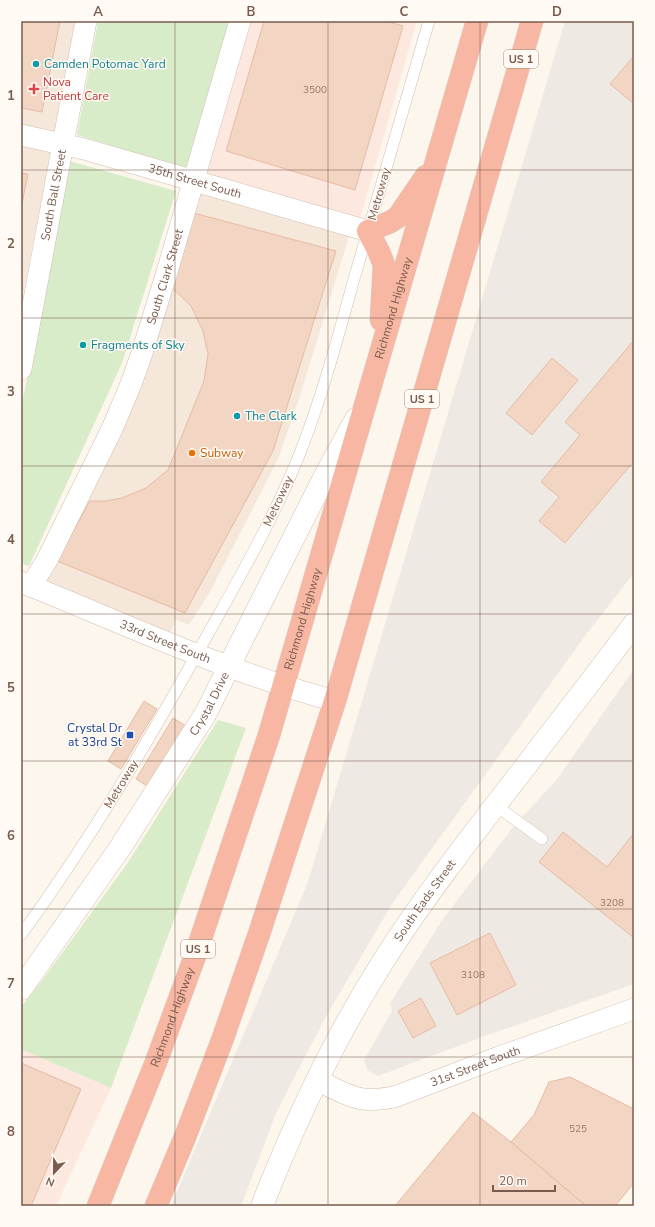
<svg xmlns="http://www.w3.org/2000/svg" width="655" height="1227" font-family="'Nunito Sans',sans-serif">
<rect width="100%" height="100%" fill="#fdf6ec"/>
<g fill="#f5e8da">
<path d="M 21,21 L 76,21 L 21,305 Z"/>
<path d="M 193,181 L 352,227 L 299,399 L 278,459 L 211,590 L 189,625 L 176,620 L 165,642 L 31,586 L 112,429 Z"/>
</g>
<g fill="#fde8e0">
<path d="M 247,21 L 417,21 L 360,219 L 203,175 Z"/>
<path d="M 21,1049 L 111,1088 L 56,1206 L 21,1206 Z"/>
</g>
<g fill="#efe9e4">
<path d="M 565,21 L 634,21 L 634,573 L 585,636 L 392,904 L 324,1020 L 276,1113 L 241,1206 L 171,1206 L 308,882 Z"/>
<path d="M 634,669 L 634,984 L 485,1036 L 378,1076 L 367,1070 L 364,1060 L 392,1011 L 390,1003 L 443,919 L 517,822 L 555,782 Z"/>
</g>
<g fill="#d8ecc9">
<path d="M 98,21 L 229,21 L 186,168 L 77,135 Z"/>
<path d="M 69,161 L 176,191 L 122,363 L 29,566 L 21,563 L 21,409 Z"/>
<path d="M 218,720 L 246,728 L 111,1088 L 21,1049 L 21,1007 L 44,978 L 129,861 Z"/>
</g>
<g fill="#f3d5c3" stroke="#e6bba3">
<path d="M 21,21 L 60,21 L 42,112 L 21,108 Z"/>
<path d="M 264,21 L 386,21 L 403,26 L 355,190 L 226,151 Z"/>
<path d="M 634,56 L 634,104 L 610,84 Z"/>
<path d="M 21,173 L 28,174 L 21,208 Z"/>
<path d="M 190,212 L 336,251 L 273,451 L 185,613 L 57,561 L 90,501 L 105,501 L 122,498 L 146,488 L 168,470 L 204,381 L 208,354 L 203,331 L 191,306 L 169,285 Z"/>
<path d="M 634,340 L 634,461 L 565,543 L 539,521 L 559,497 L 541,482 L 580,435 L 565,422 Z"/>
<path d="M 552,358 L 578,380 L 532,435 L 506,413 Z"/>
<path d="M 144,701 L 157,709 L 121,769 L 108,761 Z"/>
<path d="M 173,718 L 186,726 L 149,787 L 136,779 Z"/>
<path d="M 563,832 L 607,867 L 634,833 L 634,938 L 539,862 Z"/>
<path d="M 490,933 L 516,985 L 457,1015 L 430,963 Z"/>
<path d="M 421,998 L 436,1026 L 413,1038 L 398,1011 Z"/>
<path d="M 21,1063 L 81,1089 L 31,1206 L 21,1206 Z"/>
<path d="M 570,1077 L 634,1109 L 634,1183 L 615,1206 L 586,1206 L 511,1142 L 534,1115 L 549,1082 Z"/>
<path d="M 473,1112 L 511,1142 L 586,1206 L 395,1206 Z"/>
</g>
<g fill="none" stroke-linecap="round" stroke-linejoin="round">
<defs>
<g id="lane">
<path d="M 495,805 L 542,839"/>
<path d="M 21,935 C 91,839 151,737 208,634 C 241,575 275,516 300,453 C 322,397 338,337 354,279 C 379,193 404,107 429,21"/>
</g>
<g id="street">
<path id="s1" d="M 21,135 L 84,149 L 368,231"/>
<path id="s2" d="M 21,369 L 86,21"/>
<path id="s3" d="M 21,582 C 125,624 227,672 335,701"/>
<path id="s4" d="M 31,586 L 47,560 L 112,429 L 131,384 L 141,356 L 167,272 L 240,21"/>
<path id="s5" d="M 317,1080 C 349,1096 361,1105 397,1096 L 499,1057 L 634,1009"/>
</g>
<g id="secondary">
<path id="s6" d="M 21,989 L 120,848 L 206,713 L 243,638 L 326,474 L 356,419"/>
<path id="s7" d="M 262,1206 C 295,1121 335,1037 384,960 C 426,894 474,833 522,771 C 559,722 597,674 634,624"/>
</g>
<g id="highway">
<path d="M 381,320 L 384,265 L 379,252 L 368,231 L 390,222 L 398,217 L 426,176"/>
<path id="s8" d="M 98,1206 L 156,1062 L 195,956 L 269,735 L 477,21"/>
<path d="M 156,1206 L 185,1137 L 223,1038 L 260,931 L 335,701 L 532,21"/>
</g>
</defs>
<use href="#lane" stroke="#d1beb0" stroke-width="12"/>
<use href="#street" stroke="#d1beb0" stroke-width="22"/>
<use href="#secondary" stroke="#d6c0b0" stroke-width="23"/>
<use href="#highway" stroke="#dad1cd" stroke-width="23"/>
<use href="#lane" stroke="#fff" stroke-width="11"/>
<use href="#street" stroke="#fff" stroke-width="21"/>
<use href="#secondary" stroke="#fff" stroke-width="22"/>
<use href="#highway" stroke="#f7b7a3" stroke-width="22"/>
</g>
<path fill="none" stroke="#7a5c4d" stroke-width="1" stroke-opacity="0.55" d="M 175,21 L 175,1206M 328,21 L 328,1206M 480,21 L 480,1206M 21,170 L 634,170M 21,318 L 634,318M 21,466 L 634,466M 21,614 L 634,614M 21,761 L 634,761M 21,909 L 634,909M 21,1057 L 634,1057"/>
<g fill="#0f9aa8" stroke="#fffaf3" stroke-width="1.5">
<circle cx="36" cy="64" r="4"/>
<circle cx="83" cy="345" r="4"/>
<circle cx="237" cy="416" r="4"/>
</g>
<path fill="#e0444e" stroke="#fffaf3" stroke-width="1.5" d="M32 83h4v4h4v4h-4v4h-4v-4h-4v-4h4z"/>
<circle fill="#e8710a" stroke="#fffaf3" stroke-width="1.5" cx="192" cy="453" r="4"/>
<rect fill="#1a4fb4" stroke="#fffaf3" stroke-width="1.5" x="126" y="731" width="8" height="8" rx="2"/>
<g text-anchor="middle" stroke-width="3" stroke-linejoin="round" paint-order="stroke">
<g font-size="10" fill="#987a6a">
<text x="315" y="93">3500</text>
<text x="612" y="906">3208</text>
<text x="473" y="978">3108</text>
<text x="578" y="1132">525</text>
</g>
<g fill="#fffaf3" stroke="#a28b7f" stroke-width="1">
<rect x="504" y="50" width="34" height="18" rx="3"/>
<rect x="405" y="390" width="34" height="18" rx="3"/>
<rect x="181" y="940" width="34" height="18" rx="3"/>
</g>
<g font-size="11" font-weight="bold" fill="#7a5c4d">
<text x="521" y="63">US 1</text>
<text x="422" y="403">US 1</text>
<text x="198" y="953">US 1</text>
</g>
<g font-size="12" fill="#0d838f" stroke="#fffaf3" text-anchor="start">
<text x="44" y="68">Camden Potomac Yard</text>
<text x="91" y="349">Fragments of Sky</text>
<text x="245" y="420">The Clark</text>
</g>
<g font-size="12" fill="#be3a42" stroke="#fffaf3" text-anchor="start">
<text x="43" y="86">Nova<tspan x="43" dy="14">Patient Care</tspan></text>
</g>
<g font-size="12" fill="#7a5c4d" stroke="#fffaf3">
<text dy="4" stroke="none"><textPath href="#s1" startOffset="180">35th Street South</textPath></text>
<text transform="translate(379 194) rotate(-74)" y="4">Metroway</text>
<text dy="4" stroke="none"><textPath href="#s2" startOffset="177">South Ball Street</textPath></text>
<text dy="4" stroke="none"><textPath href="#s4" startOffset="338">South Clark Street</textPath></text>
<text dy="4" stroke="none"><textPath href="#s8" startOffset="946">Richmond Highway</textPath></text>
<text transform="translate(278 501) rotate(-65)" y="4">Metroway</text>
<text dy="4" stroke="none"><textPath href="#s8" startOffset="622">Richmond Highway</textPath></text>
<text dy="4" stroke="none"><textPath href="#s3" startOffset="156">33rd Street South</textPath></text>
<text dy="4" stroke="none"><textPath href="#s6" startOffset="342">Crystal Drive</textPath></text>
<text transform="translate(121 784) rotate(-59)" y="4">Metroway</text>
<text dy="4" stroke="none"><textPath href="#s7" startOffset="347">South Eads Street</textPath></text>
<text dy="4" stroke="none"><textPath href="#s8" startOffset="203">Richmond Highway</textPath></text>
<text dy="4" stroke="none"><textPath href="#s5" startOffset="168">31st Street South</textPath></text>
</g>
<g font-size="12" fill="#c56008" stroke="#fffaf3" text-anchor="start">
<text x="200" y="457">Subway</text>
</g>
<g font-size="12" fill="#164399" stroke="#fffaf3" text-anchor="end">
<text x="122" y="732">Crystal Dr<tspan x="122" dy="14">at 33rd St</tspan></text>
</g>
</g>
<rect width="655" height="1227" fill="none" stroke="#fffaf3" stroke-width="44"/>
<g transform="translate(54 1173) rotate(202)" stroke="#fffaf3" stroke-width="3" paint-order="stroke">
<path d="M0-3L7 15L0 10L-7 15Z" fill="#7a5c4d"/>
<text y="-6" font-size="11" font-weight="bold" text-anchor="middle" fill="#7a5c4d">N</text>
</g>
<path d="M493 1185v6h62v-6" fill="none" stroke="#7a5c4d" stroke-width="2"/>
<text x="499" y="1185" font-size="12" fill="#7a5c4d" stroke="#fffaf3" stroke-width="3" paint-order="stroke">20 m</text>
<rect x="22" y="22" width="611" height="1183" fill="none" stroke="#7a5c4d" stroke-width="1.5"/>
<g font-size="13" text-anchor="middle" font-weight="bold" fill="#7a5c4d">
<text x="98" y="16">A</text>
<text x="251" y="16">B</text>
<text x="404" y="16">C</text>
<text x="557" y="16">D</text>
<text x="11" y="100">1</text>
<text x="11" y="248">2</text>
<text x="11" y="396">3</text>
<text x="11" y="544">4</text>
<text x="11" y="692">5</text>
<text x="11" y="840">6</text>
<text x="11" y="988">7</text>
<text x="11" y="1136">8</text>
</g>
</svg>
